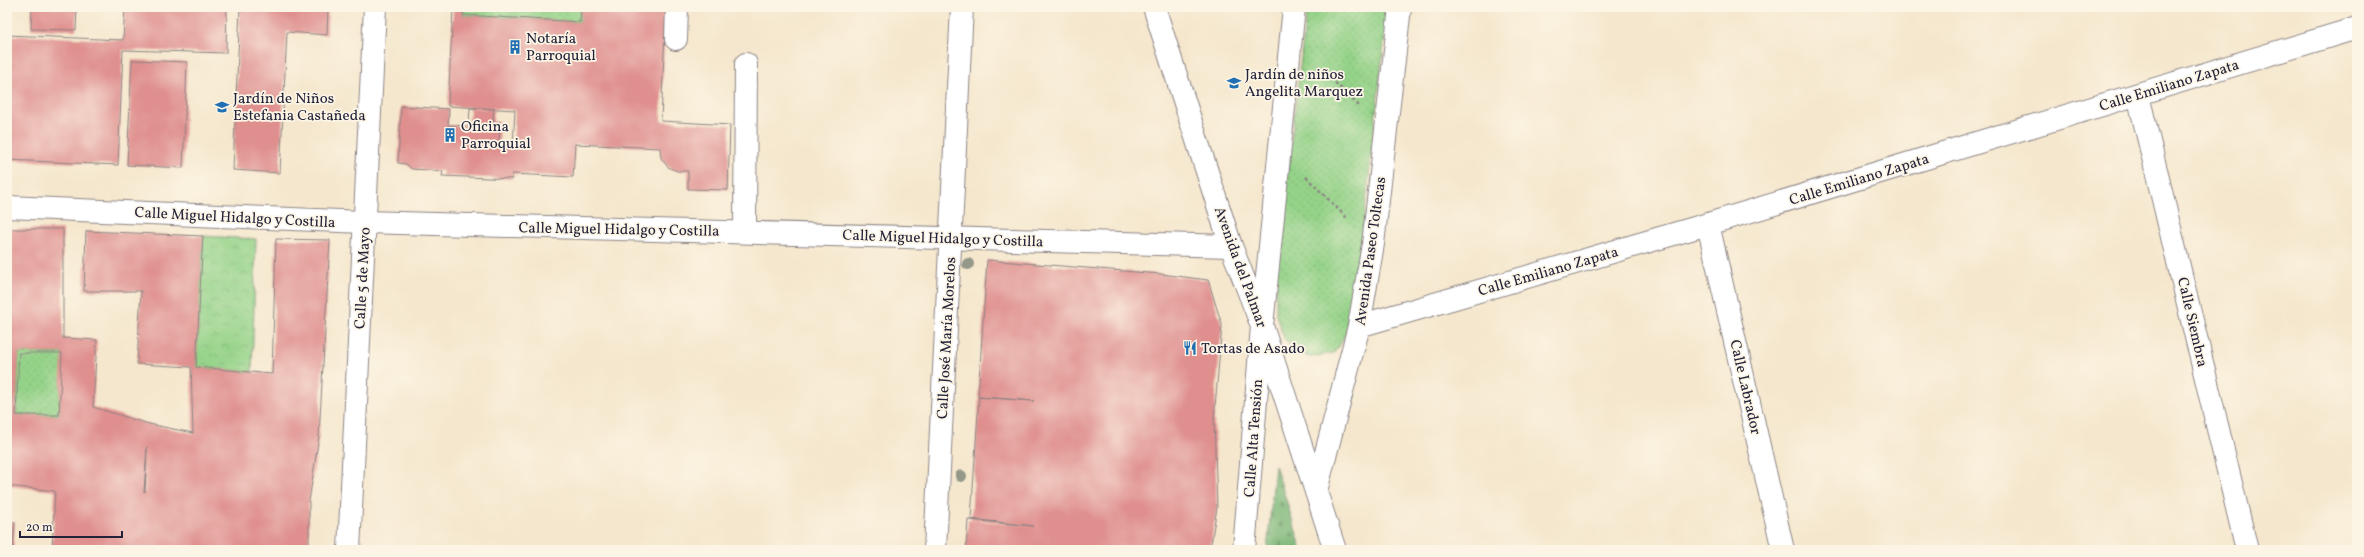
<svg xmlns="http://www.w3.org/2000/svg" width="2364" height="557" font-family="Vollkorn,serif">
<defs>
<pattern id="forest-firs" width="22" height="20" patternUnits="userSpaceOnUse"><rect width="22" height="20" fill="#78b575"/><path d="M5 1l3.5 6h-7zM16 11l3.5 6h-7z" fill="#629361"/></pattern>
<pattern id="park-crowns" width="20" height="18" patternUnits="userSpaceOnUse"><rect width="20" height="18" fill="#95d389"/><path d="M2 6a3 3 0 1 1 6 0M12 15a3 3 0 1 1 6 0" fill="none" stroke="#80b577"/></pattern>
<pattern id="garden-dots" width="8" height="8" patternUnits="userSpaceOnUse"><rect width="8" height="8" fill="#95d389"/><path d="M2 2h.1M6 6h.1" fill="none" stroke="#80b577" stroke-width="1.8" stroke-linecap="round"/></pattern>
</defs>
<rect width="100%" height="100%" fill="#fcf5e5"/>
<filter id="ink" filterUnits="userSpaceOnUse"><feTurbulence type="fractalNoise" baseFrequency=".025" numOctaves="2"/><feDisplacementMap in="SourceGraphic" scale="8" xChannelSelector="R" yChannelSelector="G"/><feConvolveMatrix kernelMatrix="1 2 1 2 8 2 1 2 1" color-interpolation-filters="sRGB"/></filter>
<filter id="wash" filterUnits="userSpaceOnUse"><feTurbulence type="fractalNoise" baseFrequency=".012" numOctaves="4" result="noise"/><feDisplacementMap in="SourceGraphic" scale="16" xChannelSelector="R" yChannelSelector="G"/><feGaussianBlur stdDeviation="0.9" result="paint"/><feColorMatrix in="noise" values="0 0 0 0 0 0 0 0 0 0 0 0 0 0 0 0 0 1.4 0 .05"/><feComposite in="paint" operator="in"/></filter>
<g filter="url(#wash)">
<rect width="100%" height="100%" fill="#f5e7cd"/>
<path fill="url(#forest-firs)" stroke="#4d6c58" d="M 1275,465 L 1302,550 L 1267,550 Z"/>
<path fill="url(#park-crowns)" stroke="#5c7a62" d="M 203,236 L 256,239 L 252,372 L 196,367 Z"/>
<g fill="url(#garden-dots)" stroke="#5c7a62">
<path d="M 464,7 L 581,7 L 580,22 L 463,15 Z"/>
<path d="M 1307,7 L 1388,7 L 1358,272 L 1347,332 L 1334,353 L 1310,357 L 1297,352 L 1284,338 L 1276,315 L 1276,271 Z"/>
<path d="M 19,353 L 63,353 L 59,415 L 16,415 Z"/>
</g>
<g id="blocks">
<g fill="#df8f8e" fill-rule="evenodd">
<path d="M 32,7 L 77,7 L 76,30 L 31,29 Z"/>
<path d="M 125,7 L 227,7 L 226,53 L 123,50 L 118,165 L 7,160 L 7,35 L 123,40 Z"/>
<path d="M 240,7 L 328,7 L 327,35 L 287,32 L 280,173 L 233,170 Z"/>
<path d="M 453,7 L 464,7 L 463,15 L 580,22 L 581,7 L 666,7 L 661,121 L 730,125 L 728,190 L 688,189 L 688,171 L 677,171 L 668,167 L 661,158 L 660,148 L 575,144 L 573,177 L 512,174 L 512,179 L 442,176 L 443,171 L 412,169 L 406,164 L 398,163 L 401,106 L 449,109 L 448,125 L 469,126 L 470,108 L 494,109 L 493,122 L 500,122 L 499,144 L 513,145 L 515,110 L 448,106 Z"/>
<path d="M 132,60 L 187,62 L 183,168 L 127,165 Z"/>
<path d="M 7,229 L 63,229 L 63,338 L 97,340 L 93,407 L 149,424 L 193,433 L 191,367 L 137,364 L 141,291 L 84,291 L 86,231 L 203,236 L 196,367 L 272,374 L 276,239 L 330,240 L 319,436 L 309,501 L 309,550 L 52,550 L 55,491 L 7,486 ZM 19,353 L 62,353 L 59,415 L 16,415 ZM 147,447 L 145,492 L 144,492 Z"/>
<path d="M 987,260 L 1161,274 L 1208,280 L 1222,325 L 1214,419 L 1217,507 L 1210,550 L 966,550 L 968,520 L 1033,526 L 971,519 L 979,397 L 1034,401 L 978,397 Z"/>
<path d="M 7,522 L 15,522 L 13,550 L 7,550 Z"/>
</g>
</g>
</g>
<g filter="url(#ink)">
<use href="#blocks" fill-opacity="0" stroke="#8c8484" stroke-width="1"/>
<g fill="none" stroke-linecap="round" stroke-linejoin="round">
<defs>
<g id="street">
<path d="M 676,39 L 677,7"/>
<path d="M 2138,95 L 2247,550"/>
<path d="M 7,207 L 364,222 L 1231,246"/>
<path d="M 1708,224 L 1783,550"/>
<path d="M 745,232 L 746,64"/>
<path d="M 1359,326 L 1708,224 L 2357,28"/>
<path d="M 935,550 L 962,7"/>
</g>
<g id="secondary">
<path d="M 1316,491 L 1359,326 L 1373,244 L 1400,7"/>
<path d="M 349,550 L 375,7"/>
<path d="M 1244,550 L 1262,326 L 1294,7"/>
</g>
<path id="primary" d="M 1154,7 L 1231,246 L 1262,326 L 1335,550"/>
</defs>
<use href="#street" stroke="#8c8484" stroke-width="24"/>
<use href="#secondary" stroke="#8c8484" stroke-width="24"/>
<use href="#primary" stroke="#8c8484" stroke-width="24"/>
<g stroke="#8c8484" stroke-width="2.5" stroke-dasharray="3 3" stroke-linecap="butt">
<path d="M 1318,66 L 1359,106"/>
<path d="M 1306,177 L 1347,218"/>
</g>
<use href="#street" stroke="#fff" stroke-width="22"/>
<use href="#secondary" stroke="#fff" stroke-width="22"/>
<use href="#primary" stroke="#fff" stroke-width="22"/>
</g>
<g fill="#949889">
<circle cx="968" cy="264" r="6"/>
<circle cx="961" cy="476" r="6"/>
</g>
</g>
<defs>
<symbol id="building-bare" viewBox="-9 -9 18 18"><path d="M-4-6H4V6H1V3H-1V6H-4ZM-2.5-4.3h1.7v1.8h-1.7ZM.8-4.3h1.7v1.8H.8ZM-2.5-1h1.7V.8h-1.7ZM.8-1h1.7V.8H.8Z" fill="#1f6fb2" stroke="#fcf5e5" stroke-width="2.5" paint-order="stroke"/></symbol>
<symbol id="school-bare" viewBox="-9 -9 18 18"><path d="M0-5L7-2L0 1L-7-2ZM-4 1L0 2.5L4 1V4Q0 6-4 4Z" fill="#1f6fb2" stroke="#fcf5e5" stroke-width="2.5" paint-order="stroke"/></symbol>
<symbol id="restaurant-bare" viewBox="-9 -9 18 18"><path d="M-5-6h1v4h1v-4h1v4h1v-4h1v5L-1.5 .5V6h-2V.5L-5-1ZM5-6V6H3V1.5H1.5Q1.5-4 5-6Z" fill="#1f6fb2" stroke="#fcf5e5" stroke-width="2.5" paint-order="stroke"/></symbol>
</defs>
<g fill-rule="evenodd">
<use href="#building-bare" x="505" y="37" width="20" height="20"/>
<use href="#school-bare" x="1224" y="73" width="20" height="20"/>
<use href="#school-bare" x="212" y="97" width="20" height="20"/>
<use href="#building-bare" x="440" y="125" width="20" height="20"/>
<use href="#restaurant-bare" x="1180" y="338" width="20" height="20"/>
</g>
<g text-anchor="middle" stroke-width="3.5" stroke-linejoin="round" paint-order="stroke">
<g font-size="15" fill="#22223b" stroke="#fcf5e5" text-anchor="start">
<text x="526" y="43">Notaría<tspan x="526" dy="17">Parroquial</tspan></text>
<text x="1245" y="79">Jardín de niños<tspan x="1245" dy="17">Angelita Marquez</tspan></text>
<text x="233" y="103">Jardín de Niños<tspan x="233" dy="17">Estefania Castañeda</tspan></text>
<text x="461" y="131">Oficina<tspan x="461" dy="17">Parroquial</tspan></text>
<text x="1201" y="353">Tortas de Asado</text>
</g>
<g font-size="15" fill="#22223b" stroke="#fcf5e5">
<text transform="translate(2169 85) rotate(-17)" y="5">Calle Emiliano Zapata</text>
<text transform="translate(1859 179) rotate(-17)" y="5">Calle Emiliano Zapata</text>
<text transform="translate(235 217) rotate(3)" y="5">Calle Miguel Hidalgo y Costilla</text>
<text transform="translate(619 229) rotate(1)" y="5">Calle Miguel Hidalgo y Costilla</text>
<text transform="translate(943 238) rotate(2)" y="5">Calle Miguel Hidalgo y Costilla</text>
<text transform="translate(1370 251) rotate(-82)" y="5">Avenida Paseo Toltecas</text>
<text transform="translate(1241 267) rotate(70)" y="5">Avenida del Palmar</text>
<text transform="translate(1548 271) rotate(-16)" y="5">Calle Emiliano Zapata</text>
<text transform="translate(362 278) rotate(-87)" y="5">Calle 5 de Mayo</text>
<text transform="translate(2193 322) rotate(77)" y="5">Calle Siembra</text>
<text transform="translate(946 338) rotate(-87)" y="5">Calle José María Morelos</text>
<text transform="translate(1746 387) rotate(77)" y="5">Calle Labrador</text>
<text transform="translate(1253 438) rotate(-86)" y="5">Calle Alta Tensión</text>
</g>
</g>
<rect width="2364" height="557" fill="none" stroke="#fcf5e5" stroke-width="24"/>
<path d="M20 531v6h102v-6" fill="none" stroke="#22223b" stroke-width="2"/>
<text x="26" y="531" font-size="12" fill="#22223b" stroke="#fcf5e5" stroke-width="3" paint-order="stroke">20 m</text>
</svg>
